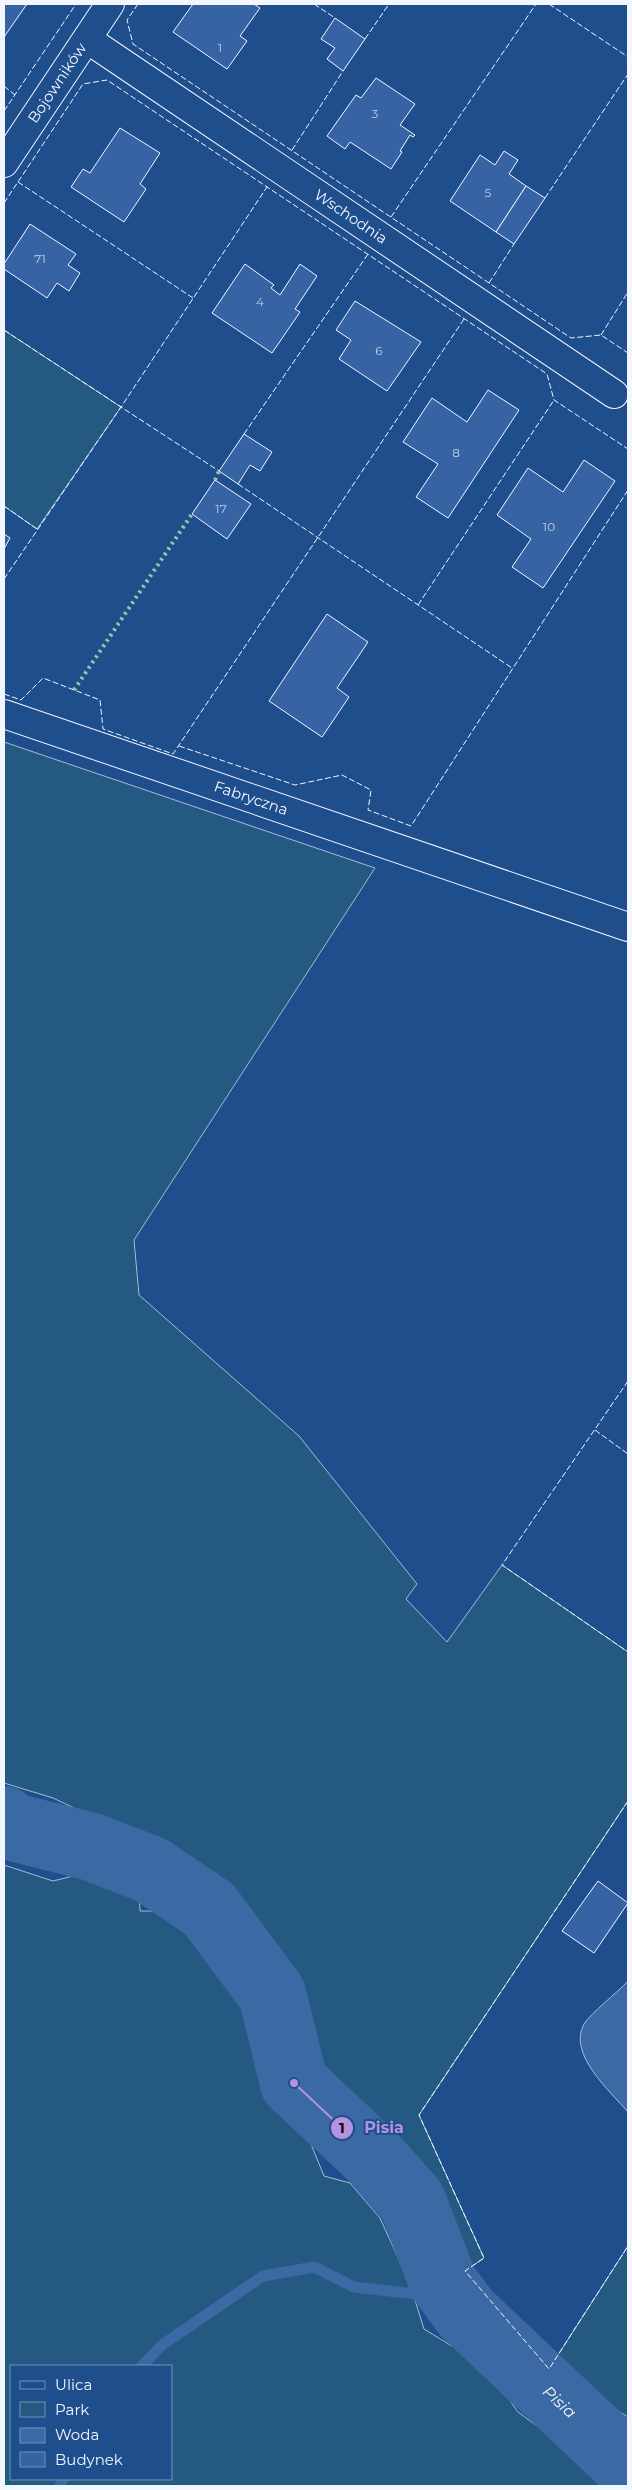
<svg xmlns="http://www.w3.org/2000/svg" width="632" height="2490" font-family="Montserrat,sans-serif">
<rect width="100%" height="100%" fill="#1f4e8c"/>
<g fill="#245a82" stroke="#a8bbd7" fill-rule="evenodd">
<path d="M 4,330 L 121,407 L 37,529 L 4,506 Z"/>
<path d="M 4,742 L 375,868 L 134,1240 L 139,1295 L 299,1436 L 417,1584 L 406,1599 L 447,1642 L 502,1565 L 628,1652 L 628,1801 L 419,2115 L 484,2258 L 465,2271 L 449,2210 L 412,2162 L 354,2118 L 330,2093 L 306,2061 L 290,1972 L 254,1938 L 218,1884 L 112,1826 L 53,1798 L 4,1783 Z"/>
<path d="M 4,1865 L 53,1881 L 97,1870 L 139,1886 L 140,1911 L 174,1911 L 225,1969 L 270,2045 L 270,2091 L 304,2127 L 324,2176 L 350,2183 L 380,2218 L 410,2284 L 424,2329 L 460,2351 L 501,2388 L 518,2412 L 618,2486 L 4,2486 ZM 11,2366 L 171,2366 L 171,2479 L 11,2479 Z"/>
<path d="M 628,2246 L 628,2417 L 549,2369 Z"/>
</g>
<path fill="#3b69a3" stroke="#a8bbd7" d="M 628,1981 L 628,2112 C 611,2092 567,2054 584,2024 C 591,2013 618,1992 628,1981 Z"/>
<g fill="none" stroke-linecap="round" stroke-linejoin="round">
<g stroke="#3b69a3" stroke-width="11">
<path d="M 142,2366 L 162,2345 L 263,2276 L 314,2267 L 354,2287 L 415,2294 L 443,2282"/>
<path d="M 60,2486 L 63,2479"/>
</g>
<path stroke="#3b69a3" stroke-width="68" id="s1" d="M 4,1820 L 13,1827 L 92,1847 L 151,1870 L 209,1909 L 272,1994 L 294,2083 L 373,2157 L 412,2201 L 443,2282 L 466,2313 L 628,2466"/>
</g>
<g fill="#3563a3" stroke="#f2f6ff">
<path d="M 4,4 L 27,4 L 4,37 Z"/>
<path d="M 193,4 L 254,4 L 260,8 L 240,36 L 247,41 L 227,69 L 173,32 Z"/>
<path d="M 335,18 L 365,39 L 343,71 L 327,59 L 335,48 L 321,39 Z"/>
<path d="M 376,78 L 415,104 L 400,125 L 415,135 L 413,137 L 410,135 L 400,151 L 402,152 L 391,169 L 350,142 L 345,149 L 327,136 L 356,95 L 361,98 Z"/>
<path d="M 120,128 L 160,153 L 140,184 L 146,189 L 124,222 L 71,187 L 83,169 L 90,173 Z"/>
<path d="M 504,151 L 518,160 L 509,174 L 526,186 L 496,232 L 450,201 L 480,155 L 495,165 Z"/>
<path d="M 526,186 L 545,198 L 514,244 L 496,232 Z"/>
<path d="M 30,224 L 76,254 L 68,265 L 80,273 L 69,291 L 57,283 L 47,298 L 4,269 L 4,264 Z"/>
<path d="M 245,264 L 274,285 L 271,288 L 280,295 L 300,264 L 317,276 L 295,309 L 300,312 L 272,353 L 212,313 Z"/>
<path d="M 355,301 L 421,342 L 387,391 L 339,359 L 351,340 L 336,330 Z"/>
<path d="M 488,390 L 519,410 L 448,518 L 416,497 L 438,464 L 403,442 L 432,398 L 467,422 Z"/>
<path d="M 244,434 L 272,452 L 260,471 L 250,465 L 238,484 L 219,471 Z"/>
<path d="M 584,460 L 615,481 L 543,588 L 512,567 L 531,539 L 497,515 L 528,468 L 563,492 Z"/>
<path d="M 215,480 L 251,504 L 227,539 L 192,514 Z"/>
<path d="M 4,534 L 10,538 L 4,549 Z"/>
<path d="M 327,614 L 368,642 L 337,688 L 349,697 L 322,737 L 269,701 Z"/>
<path d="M 598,1881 L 628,1903 L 594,1953 L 562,1931 Z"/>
</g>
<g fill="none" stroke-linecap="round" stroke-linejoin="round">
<defs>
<g id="minor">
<path id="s2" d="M 87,39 L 614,394"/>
<path id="s3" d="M 4,163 L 110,4"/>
<path id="s4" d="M 4,714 L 628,927"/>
</g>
</defs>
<use href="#minor" stroke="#f2f6ff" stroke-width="30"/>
<use href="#minor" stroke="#1f4e8c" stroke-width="28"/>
<g stroke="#97c8a6" stroke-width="4" stroke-dasharray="2.5 4" stroke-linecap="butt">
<path d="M 215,480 L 219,471"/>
<path d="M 74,690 L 192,514"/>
</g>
<g stroke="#f2f6ff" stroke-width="1" stroke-dasharray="6 2.5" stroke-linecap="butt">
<path d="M 138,4 L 127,20 L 133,44 L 571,338 L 601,335 L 628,353"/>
<path d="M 314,4 L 335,18"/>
<path d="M 549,4 L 628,57"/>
<path d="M 365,39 L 389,4"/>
<path d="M 4,86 L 15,95"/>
<path d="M 4,111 L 76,4"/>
<path d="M 292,150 L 343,71"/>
<path d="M 18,182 L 193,298"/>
<path d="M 545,198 L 628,74"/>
<path d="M 4,203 L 83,84 L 107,80 L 547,374 L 554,400 L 628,449"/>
<path d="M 391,217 L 536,4"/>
<path d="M 489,283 L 514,244"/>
<path d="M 4,330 L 121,407 L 267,187"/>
<path d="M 601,335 L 628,292"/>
<path d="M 244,434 L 368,254"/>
<path d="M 238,484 L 512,668"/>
<path d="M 4,506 L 37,529"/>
<path d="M 4,579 L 121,407 L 219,471"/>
<path d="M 418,605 L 554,400"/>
<path d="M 4,694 L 21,700 L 43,678 L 100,700 L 103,729 L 173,754 L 464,319"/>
<path d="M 179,746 L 295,785 L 342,775 L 371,790 L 368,810 L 411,826 L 628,490"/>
<path d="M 628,1381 L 502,1565 L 628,1652"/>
<path d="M 595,1430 L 628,1454"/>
<path d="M 628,1801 L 419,2115 L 484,2258 L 465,2271 L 549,2369 L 628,2246"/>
</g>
</g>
<g text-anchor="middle" stroke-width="4" stroke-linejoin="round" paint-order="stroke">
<g font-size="12" fill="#c3d1e8">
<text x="220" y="52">1</text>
<text x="375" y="118">3</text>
<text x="488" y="197">5</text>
<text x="40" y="263">71</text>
<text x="260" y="306">4</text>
<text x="379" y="355">6</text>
<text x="456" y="457">8</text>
<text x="221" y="513">17</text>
<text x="549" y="531">10</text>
</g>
<g font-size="15" fill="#f2f6ff" stroke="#1f4e8c">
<text dy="5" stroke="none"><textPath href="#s3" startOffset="96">Bojowników</textPath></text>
<text dy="5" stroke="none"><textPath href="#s2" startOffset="318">Wschodnia</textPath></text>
<text dy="5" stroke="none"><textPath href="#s4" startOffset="261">Fabryczna</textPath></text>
</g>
<g font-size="16" font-style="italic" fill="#f2f6ff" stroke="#1f4e8c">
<text dy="6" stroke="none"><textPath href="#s1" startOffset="845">Pisia</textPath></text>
</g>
</g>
<path fill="none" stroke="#b691df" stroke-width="2" d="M294 2083L342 2128"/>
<g fill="#b691df" stroke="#1f4e8c" stroke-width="2">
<circle cx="294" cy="2083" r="5"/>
<circle cx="342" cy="2128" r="12"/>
</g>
<g font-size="15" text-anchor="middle" font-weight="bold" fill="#111">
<text x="342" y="2133">1</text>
</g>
<g font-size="16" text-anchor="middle" font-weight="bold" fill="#b691df" stroke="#1f4e8c" stroke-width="4" stroke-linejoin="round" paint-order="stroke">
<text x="384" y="2133">Pisia</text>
</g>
<rect width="632" height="2490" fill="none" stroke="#f2f6ff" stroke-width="10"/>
<rect x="10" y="2365" width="162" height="115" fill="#1f4e8c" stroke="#7391ba"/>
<rect x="20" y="2381" width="25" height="8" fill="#1f4e8c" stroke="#7391ba"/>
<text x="55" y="2390" font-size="15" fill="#f2f6ff">Ulica</text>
<rect x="20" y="2402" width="25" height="15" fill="#245a82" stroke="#7391ba"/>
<text x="55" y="2415" font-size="15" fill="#f2f6ff">Park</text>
<rect x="20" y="2428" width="25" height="15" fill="#3b69a3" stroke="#7391ba"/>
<text x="55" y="2440" font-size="15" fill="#f2f6ff">Woda</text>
<rect x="20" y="2452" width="25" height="15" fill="#3563a3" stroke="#7391ba"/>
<text x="55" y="2465" font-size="15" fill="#f2f6ff">Budynek</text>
</svg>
